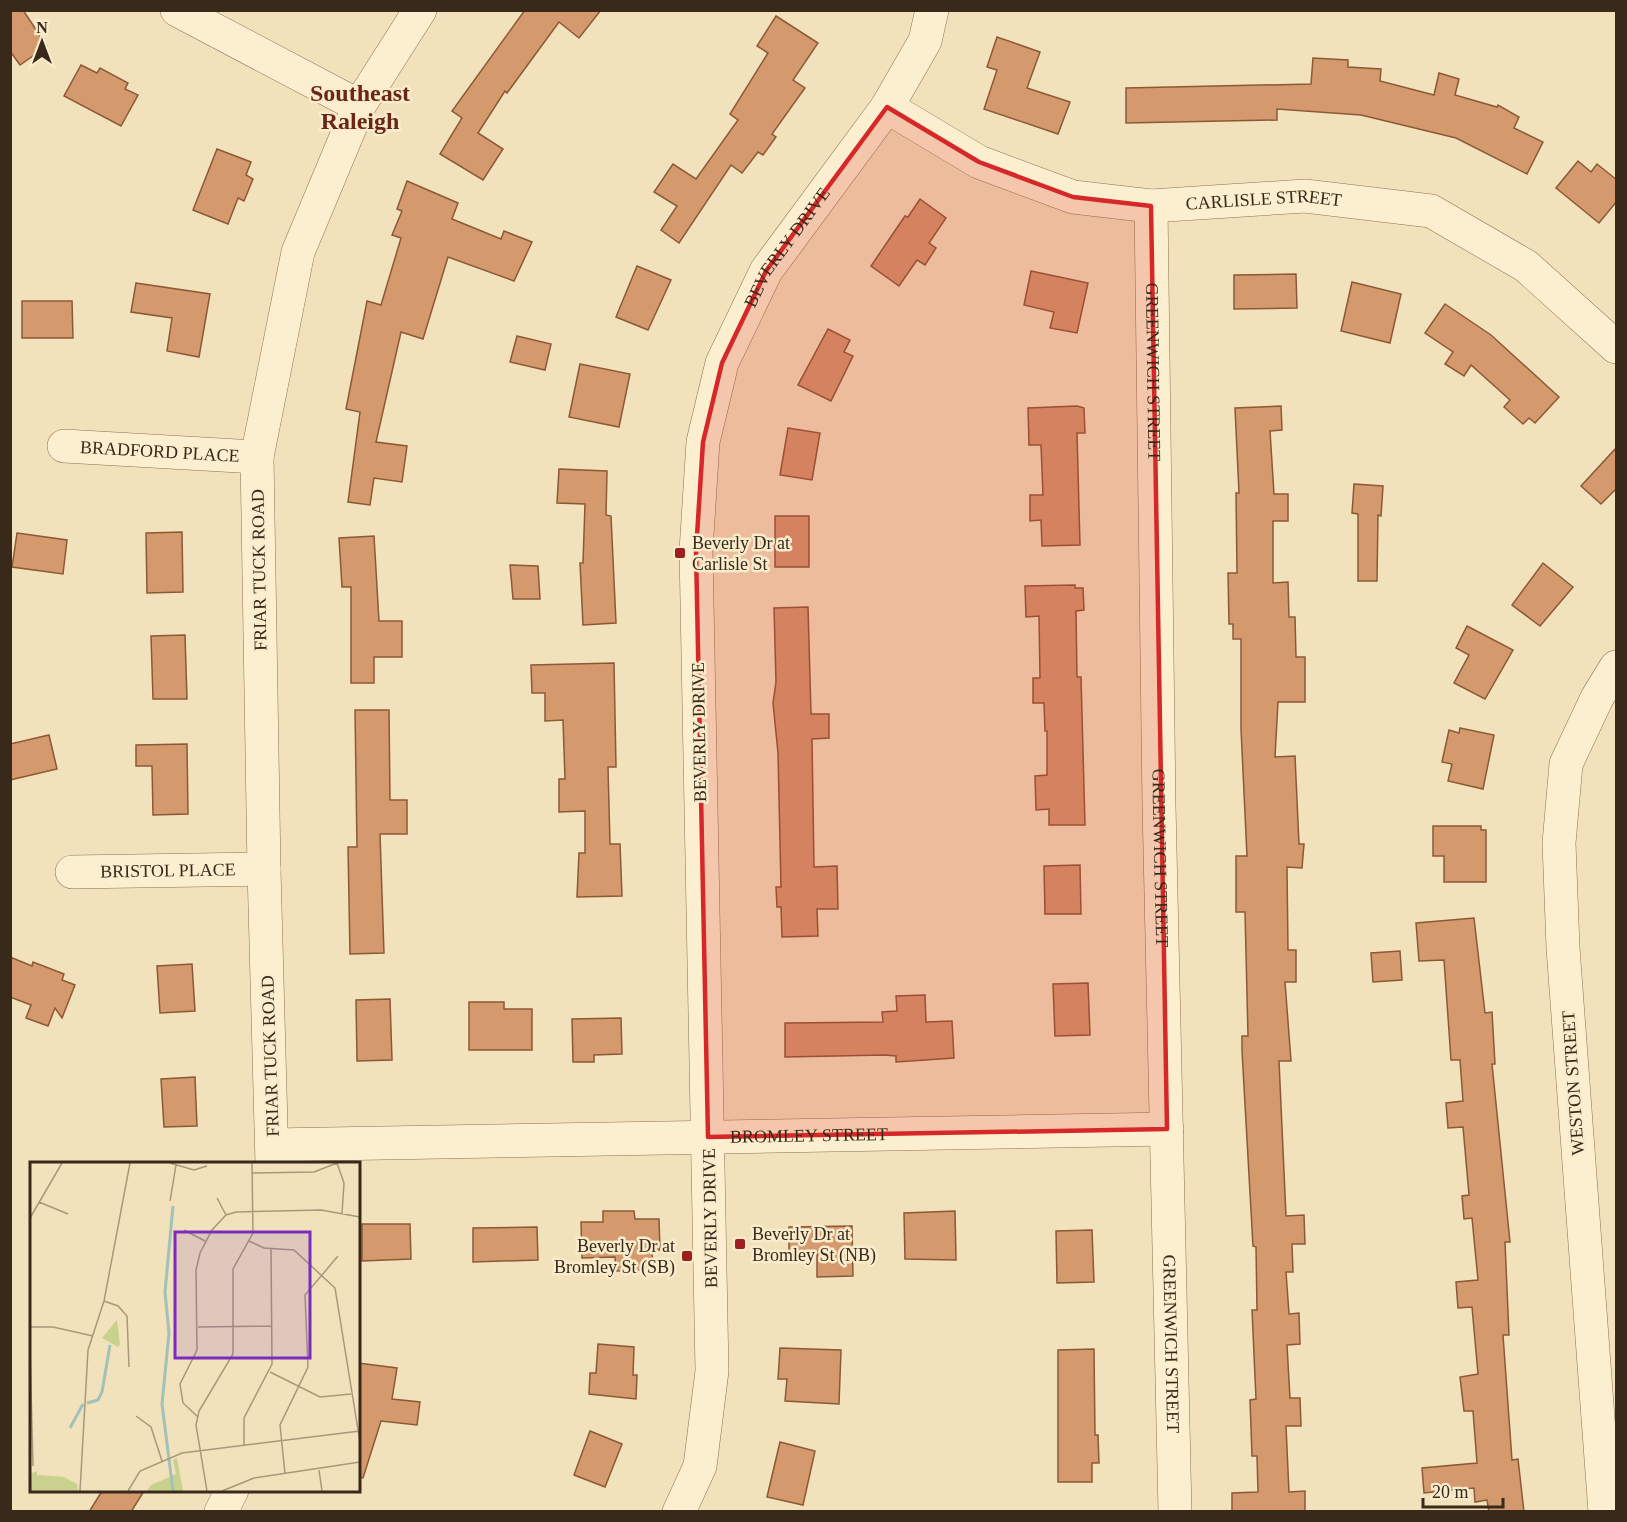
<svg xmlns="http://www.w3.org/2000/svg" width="1627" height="1522" font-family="Georgia,serif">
<rect width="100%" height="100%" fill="#f2e2bb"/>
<g fill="#d4996d" stroke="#8c5937" stroke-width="1.5">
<path d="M 10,10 L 23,10 L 47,46 L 20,65 L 10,51 Z"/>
<path d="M 525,10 L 601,10 L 579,38 L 559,22 L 507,93 L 505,91 L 478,133 L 503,149 L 483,180 L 440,154 L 462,118 L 452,111 Z"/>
<path d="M 776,16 L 818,43 L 793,80 L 805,88 L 772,134 L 776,137 L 763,155 L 758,152 L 742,173 L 731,165 L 679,243 L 661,230 L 677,206 L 654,192 L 673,164 L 696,179 L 738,120 L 730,114 L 768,53 L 757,46 Z"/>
<path d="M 997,37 L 1040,52 L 1027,88 L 1070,102 L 1058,134 L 984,109 L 997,70 L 987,67 Z"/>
<path d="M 1313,58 L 1348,60 L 1348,67 L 1381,69 L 1380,81 L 1434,95 L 1439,73 L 1459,79 L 1455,95 L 1497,107 L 1498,105 L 1519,117 L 1514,128 L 1543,142 L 1527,174 L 1456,138 L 1361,115 L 1277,109 L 1277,120 L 1126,123 L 1126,88 L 1311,84 Z"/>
<path d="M 81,65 L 97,73 L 100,68 L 128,83 L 125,89 L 138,95 L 121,126 L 64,96 Z"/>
<path d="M 217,149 L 251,162 L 246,175 L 253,179 L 244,201 L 238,198 L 228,224 L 193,210 Z"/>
<path d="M 1578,161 L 1591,172 L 1597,164 L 1617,180 L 1617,201 L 1599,223 L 1556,188 Z"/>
<path d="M 407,181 L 458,203 L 452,219 L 501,239 L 504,231 L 532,242 L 514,281 L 448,257 L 423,339 L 401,332 L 376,442 L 407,446 L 402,482 L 374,478 L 370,505 L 348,502 L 360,412 L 346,409 L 367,301 L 381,305 L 401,238 L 392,235 L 402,211 L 397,209 Z"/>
<path d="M 920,199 L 946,218 L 929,243 L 936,248 L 925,265 L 917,260 L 899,286 L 871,266 L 905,216 L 908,217 Z"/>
<path d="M 637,266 L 671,280 L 648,330 L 616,317 Z"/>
<path d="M 1031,271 L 1088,283 L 1077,333 L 1050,328 L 1054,312 L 1024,305 Z"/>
<path d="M 1296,274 L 1297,308 L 1234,309 L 1234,275 Z"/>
<path d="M 1352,282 L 1401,294 L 1390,343 L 1341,331 Z"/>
<path d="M 136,283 L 210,294 L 199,357 L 167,351 L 172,318 L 131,312 Z"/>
<path d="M 22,301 L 72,301 L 73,338 L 22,338 Z"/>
<path d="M 1445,304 L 1491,335 L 1559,397 L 1535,423 L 1529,418 L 1523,424 L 1504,407 L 1510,400 L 1471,365 L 1464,376 L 1445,364 L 1453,352 L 1425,333 Z"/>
<path d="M 828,329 L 850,340 L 844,352 L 853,356 L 831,401 L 798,385 Z"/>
<path d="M 517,336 L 551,344 L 545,370 L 510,362 Z"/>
<path d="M 580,364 L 630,374 L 619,427 L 569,417 Z"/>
<path d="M 1077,406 L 1084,408 L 1085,433 L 1077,433 L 1080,545 L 1042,546 L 1041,520 L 1030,521 L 1030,495 L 1043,495 L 1041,445 L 1029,445 L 1028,408 Z"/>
<path d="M 1281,406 L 1282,430 L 1270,431 L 1274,494 L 1288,494 L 1288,521 L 1273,521 L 1273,583 L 1288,582 L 1289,617 L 1295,617 L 1296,657 L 1305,657 L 1305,702 L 1278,702 L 1275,757 L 1295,756 L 1299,844 L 1304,844 L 1302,868 L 1287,867 L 1288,950 L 1296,950 L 1296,982 L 1285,982 L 1291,1061 L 1279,1061 L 1286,1216 L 1304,1215 L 1305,1244 L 1292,1244 L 1293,1272 L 1286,1272 L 1289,1314 L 1299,1313 L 1300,1344 L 1287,1345 L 1290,1398 L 1300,1398 L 1301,1426 L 1286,1426 L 1289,1492 L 1305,1491 L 1305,1512 L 1232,1512 L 1232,1493 L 1258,1492 L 1257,1456 L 1252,1456 L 1250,1400 L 1256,1399 L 1252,1310 L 1257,1310 L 1256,1247 L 1253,1246 L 1242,1051 L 1242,1036 L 1248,1036 L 1245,912 L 1236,912 L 1236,856 L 1247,856 L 1241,729 L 1241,639 L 1233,639 L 1233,624 L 1229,624 L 1228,573 L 1237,573 L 1236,493 L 1239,493 L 1235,408 Z"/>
<path d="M 788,428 L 820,433 L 812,480 L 780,475 Z"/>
<path d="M 1617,447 L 1617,488 L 1601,504 L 1581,486 Z"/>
<path d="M 559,469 L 607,471 L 606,515 L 611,516 L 616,623 L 583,625 L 580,563 L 583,563 L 585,504 L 557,503 Z"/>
<path d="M 1354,484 L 1383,486 L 1381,516 L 1378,515 L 1377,581 L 1358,581 L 1358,514 L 1352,513 Z"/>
<rect x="775" y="516" width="34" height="51"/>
<path d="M 182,532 L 183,592 L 147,593 L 146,533 Z"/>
<path d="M 17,533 L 67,540 L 63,574 L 12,567 Z"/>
<path d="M 374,536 L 379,621 L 402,621 L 402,657 L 374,657 L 374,683 L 351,683 L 351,587 L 342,587 L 339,538 Z"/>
<path d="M 1543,563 L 1573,587 L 1540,626 L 1512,605 Z"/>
<path d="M 510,565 L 538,566 L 540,599 L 513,599 Z"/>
<path d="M 1075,585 L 1075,588 L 1083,588 L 1084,610 L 1076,611 L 1077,677 L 1081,677 L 1085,825 L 1049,825 L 1049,809 L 1036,810 L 1035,776 L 1047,775 L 1047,731 L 1045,731 L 1044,703 L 1033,703 L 1033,678 L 1040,678 L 1039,616 L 1026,617 L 1025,586 Z"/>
<path d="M 808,607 L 811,714 L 829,714 L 829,738 L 812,739 L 814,867 L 837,866 L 838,909 L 817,909 L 818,936 L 782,937 L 781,907 L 777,907 L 776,887 L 781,887 L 778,753 L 773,703 L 776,682 L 774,608 Z"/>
<path d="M 1467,626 L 1513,650 L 1485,699 L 1454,683 L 1469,655 L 1456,648 Z"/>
<path d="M 185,635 L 187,699 L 153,699 L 151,636 Z"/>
<path d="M 614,663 L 616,767 L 608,767 L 610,844 L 620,844 L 622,896 L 577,897 L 579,853 L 585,853 L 585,811 L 559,812 L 559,779 L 565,779 L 563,720 L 545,721 L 545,693 L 532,693 L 531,665 Z"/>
<path d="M 355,710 L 389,710 L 390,800 L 407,800 L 407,834 L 380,834 L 384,953 L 350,954 L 348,847 L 357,847 Z"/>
<path d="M 1460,728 L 1494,735 L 1483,789 L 1448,781 L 1452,764 L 1442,762 L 1449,730 L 1459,733 Z"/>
<path d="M 49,735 L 57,769 L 10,780 L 10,744 Z"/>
<path d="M 187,744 L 188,814 L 153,815 L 152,766 L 136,766 L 136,745 Z"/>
<path d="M 1433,826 L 1481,826 L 1481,830 L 1486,830 L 1486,882 L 1444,882 L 1444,856 L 1433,856 Z"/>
<path d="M 1080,865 L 1081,914 L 1045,914 L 1044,866 Z"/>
<path d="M 1474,918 L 1485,1013 L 1492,1012 L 1495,1064 L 1492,1064 L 1510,1242 L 1505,1242 L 1509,1335 L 1503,1335 L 1512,1460 L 1518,1459 L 1524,1512 L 1489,1512 L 1487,1500 L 1475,1502 L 1474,1488 L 1424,1493 L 1422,1468 L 1477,1463 L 1473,1411 L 1464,1411 L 1460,1377 L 1478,1374 L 1472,1307 L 1458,1308 L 1456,1282 L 1478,1280 L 1472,1218 L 1464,1219 L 1462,1196 L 1469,1195 L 1463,1127 L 1448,1128 L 1446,1103 L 1463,1101 L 1460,1060 L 1451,1060 L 1444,960 L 1419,961 L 1416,923 Z"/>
<path d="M 1400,951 L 1402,980 L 1373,982 L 1371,953 Z"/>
<path d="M 10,957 L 32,966 L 33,962 L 64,974 L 62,980 L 75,985 L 62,1018 L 55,1008 L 48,1026 L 26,1018 L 31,1005 L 10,997 Z"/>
<path d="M 192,964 L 195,1011 L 160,1013 L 157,966 Z"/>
<path d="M 1088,983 L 1090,1035 L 1055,1036 L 1053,984 Z"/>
<path d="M 925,995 L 926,1022 L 952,1021 L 954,1058 L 896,1062 L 896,1056 L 885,1055 L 785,1057 L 785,1023 L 883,1022 L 882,1012 L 897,1011 L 896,996 Z"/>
<path d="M 390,999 L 392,1060 L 357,1061 L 356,1000 Z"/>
<path d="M 469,1002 L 504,1002 L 504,1009 L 532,1009 L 532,1050 L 469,1050 Z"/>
<path d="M 621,1018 L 622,1054 L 594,1055 L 594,1062 L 573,1062 L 572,1019 Z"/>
<path d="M 195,1077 L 197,1126 L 164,1127 L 161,1079 Z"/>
<path d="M 603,1211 L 634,1211 L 635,1219 L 659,1219 L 660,1250 L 652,1250 L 653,1270 L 616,1271 L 615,1257 L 582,1258 L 581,1222 L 603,1222 Z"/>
<path d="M 955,1211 L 956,1260 L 905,1259 L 904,1213 Z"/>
<path d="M 362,1224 L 410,1224 L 411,1259 L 362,1261 Z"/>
<path d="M 852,1226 L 853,1276 L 817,1277 L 817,1251 L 789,1252 L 789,1227 Z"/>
<path d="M 537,1227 L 538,1260 L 473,1262 L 473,1228 Z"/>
<path d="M 1092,1230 L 1094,1282 L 1057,1283 L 1056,1231 Z"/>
<path d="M 598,1344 L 634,1347 L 633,1375 L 637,1375 L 636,1399 L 589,1394 L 590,1373 L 596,1373 Z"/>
<path d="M 780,1348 L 841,1350 L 839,1404 L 785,1401 L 787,1379 L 778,1379 Z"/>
<path d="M 1094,1349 L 1095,1435 L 1098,1435 L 1099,1463 L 1092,1463 L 1092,1482 L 1058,1482 L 1058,1350 Z"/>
<path d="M 358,1363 L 397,1368 L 392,1399 L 420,1402 L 417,1425 L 381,1421 L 363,1478 L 358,1477 Z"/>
<path d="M 590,1431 L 622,1444 L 605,1487 L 574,1475 Z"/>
<path d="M 780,1442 L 815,1451 L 803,1505 L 767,1497 Z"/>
<path d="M 102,1491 L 144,1491 L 131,1512 L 89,1512 Z"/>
</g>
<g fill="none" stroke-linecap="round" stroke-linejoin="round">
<defs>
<g id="minor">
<path d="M 177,10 L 359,106"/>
<path id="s1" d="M 887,107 L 979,162 L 1073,197 L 1151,206 L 1305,196 L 1431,211 L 1526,266 L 1616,347"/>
<path id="s2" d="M 1151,206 L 1159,805 L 1175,1512"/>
<path id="s3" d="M 64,446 L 257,457"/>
<path id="s4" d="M 72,872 L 264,869"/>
<path id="s5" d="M 272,1145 L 1167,1129"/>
<path d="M 272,1164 L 264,869 L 257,457 L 298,252 L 359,106 L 420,10"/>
<path d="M 221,1512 L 232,1490"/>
<path id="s6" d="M 679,1512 L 700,1466 L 712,1371 L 696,551 L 703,442 L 722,363 L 766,271 L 887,107 L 925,41 L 932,10"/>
<path d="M 1605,1512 L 1563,948 L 1559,843 L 1566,764 L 1597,698 L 1616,667"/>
</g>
</defs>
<use href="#minor" stroke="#8b7154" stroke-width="34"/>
<use href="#minor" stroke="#fcefcf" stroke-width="33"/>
</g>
<path fill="#d62828" fill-opacity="0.2" stroke="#d62828" stroke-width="4.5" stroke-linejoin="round" d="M 887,107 L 979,162 L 1073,197 L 1151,206 L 1167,1129 L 708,1137 L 696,551 L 703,442 L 722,363 L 766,271 Z"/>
<g fill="#9f1e1e" stroke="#f9eccc" stroke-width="2">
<rect x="674" y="547" width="12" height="12" rx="3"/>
<rect x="734" y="1238" width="12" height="12" rx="3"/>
<rect x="681" y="1250" width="12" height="12" rx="3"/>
</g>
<g text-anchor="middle" stroke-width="5" stroke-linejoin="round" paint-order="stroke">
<g font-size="18" fill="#38291a" stroke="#f9eccc">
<text dy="6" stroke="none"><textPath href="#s1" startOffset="399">CARLISLE STREET</textPath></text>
<text dy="6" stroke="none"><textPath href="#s6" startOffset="1290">BEVERLY DRIVE</textPath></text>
<text dy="6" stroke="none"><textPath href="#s2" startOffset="166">GREENWICH STREET</textPath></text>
<text dy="6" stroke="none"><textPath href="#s3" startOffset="96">BRADFORD PLACE</textPath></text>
<text transform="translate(259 570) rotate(-91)" y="6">FRIAR TUCK ROAD</text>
<text transform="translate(699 732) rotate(-91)" y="6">BEVERLY DRIVE</text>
<text dy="6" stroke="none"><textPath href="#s2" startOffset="652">GREENWICH STREET</textPath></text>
<text dy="6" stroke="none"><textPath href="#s4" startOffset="96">BRISTOL PLACE</textPath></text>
<text transform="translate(270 1056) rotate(-92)" y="6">FRIAR TUCK ROAD</text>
<text transform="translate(1573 1083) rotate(-94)" y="6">WESTON STREET</text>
<text dy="6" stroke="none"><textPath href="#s5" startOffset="537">BROMLEY STREET</textPath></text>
<text transform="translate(710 1218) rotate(-91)" y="6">BEVERLY DRIVE</text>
<text dy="6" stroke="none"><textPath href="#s2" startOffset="1138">GREENWICH STREET</textPath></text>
</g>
<g font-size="18" fill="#38291a" stroke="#f9eccc" text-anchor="start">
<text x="692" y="549">Beverly Dr at<tspan x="692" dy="21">Carlisle St</tspan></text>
<text x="752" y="1240">Beverly Dr at<tspan x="752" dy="21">Bromley St (NB)</tspan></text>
<text x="675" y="1252" text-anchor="end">Beverly Dr at<tspan x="675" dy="21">Bromley St (SB)</tspan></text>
</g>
<g font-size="24" font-weight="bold" fill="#692715" stroke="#f9eccc">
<text x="360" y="101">Southeast<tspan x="360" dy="28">Raleigh</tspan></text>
</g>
</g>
<g transform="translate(30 1162)">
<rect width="330" height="330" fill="#f2e2bb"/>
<path d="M 87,158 L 90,183 L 88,185 L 72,176 ZM 147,296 L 153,329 L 117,329 L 121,323 L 146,312 L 143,298 ZM 7,309 L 7,313 L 34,315 L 47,322 L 48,329 L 0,329 L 0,312 Z" fill="#c9d18f"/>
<path fill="none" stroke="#a0c2b8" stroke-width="3" d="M 57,241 L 68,238 L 72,230 L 80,183M 40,266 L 53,242M 143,329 L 132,242 L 139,171 L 135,130 L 143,44"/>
<path fill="none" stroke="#a8987b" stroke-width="1.5" d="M 140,1 L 164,8 L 177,4M 307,1 L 314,21 L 312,52M 222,11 L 284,10 L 307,1M 187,36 L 196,53M 140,39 L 146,3M 9,40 L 38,52M 0,56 L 32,1M 154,68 L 175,79M 219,79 L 234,86 L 264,88 L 305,126 L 330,280M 74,139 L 88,144 L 97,154 L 99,205M 0,165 L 23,165 L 63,174M 168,165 L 242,164M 0,187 L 3,304M 240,210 L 290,235 L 321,232M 106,254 L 121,265 L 132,299M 168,255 L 153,241 L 150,222 L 167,188 L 166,108 L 170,91 L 182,68 L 196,53 L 206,50 L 291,48 L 330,55M 214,284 L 214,256 L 242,202 L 241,87M 289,308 L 292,329M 255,312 L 250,263 L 278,205 L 275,133 L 308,94M 50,329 L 58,188 L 74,139 L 100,1M 98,329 L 110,309 L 152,291 L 330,269M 177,329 L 166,263 L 169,249 L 203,192 L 203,107 L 223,71 L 222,1M 192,329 L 224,316 L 330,300"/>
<path fill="#7b2cbf" fill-opacity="0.15" stroke="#7b2cbf" stroke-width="3" d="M 145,70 L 280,70 L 280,196 L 145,196 Z"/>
<rect width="330" height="330" fill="none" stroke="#38291a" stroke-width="3"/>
</g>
<rect width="1627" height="1522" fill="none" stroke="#38291a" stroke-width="24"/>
<g transform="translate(42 42)" stroke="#f9eccc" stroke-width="4.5" paint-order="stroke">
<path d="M0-4.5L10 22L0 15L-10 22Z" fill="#38291a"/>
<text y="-9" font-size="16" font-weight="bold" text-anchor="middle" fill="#38291a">N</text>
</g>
<path d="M1423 1498v9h80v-9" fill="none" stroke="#38291a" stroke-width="3"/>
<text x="1432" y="1498" font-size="18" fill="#38291a" stroke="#f9eccc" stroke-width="4.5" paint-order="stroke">20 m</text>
</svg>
